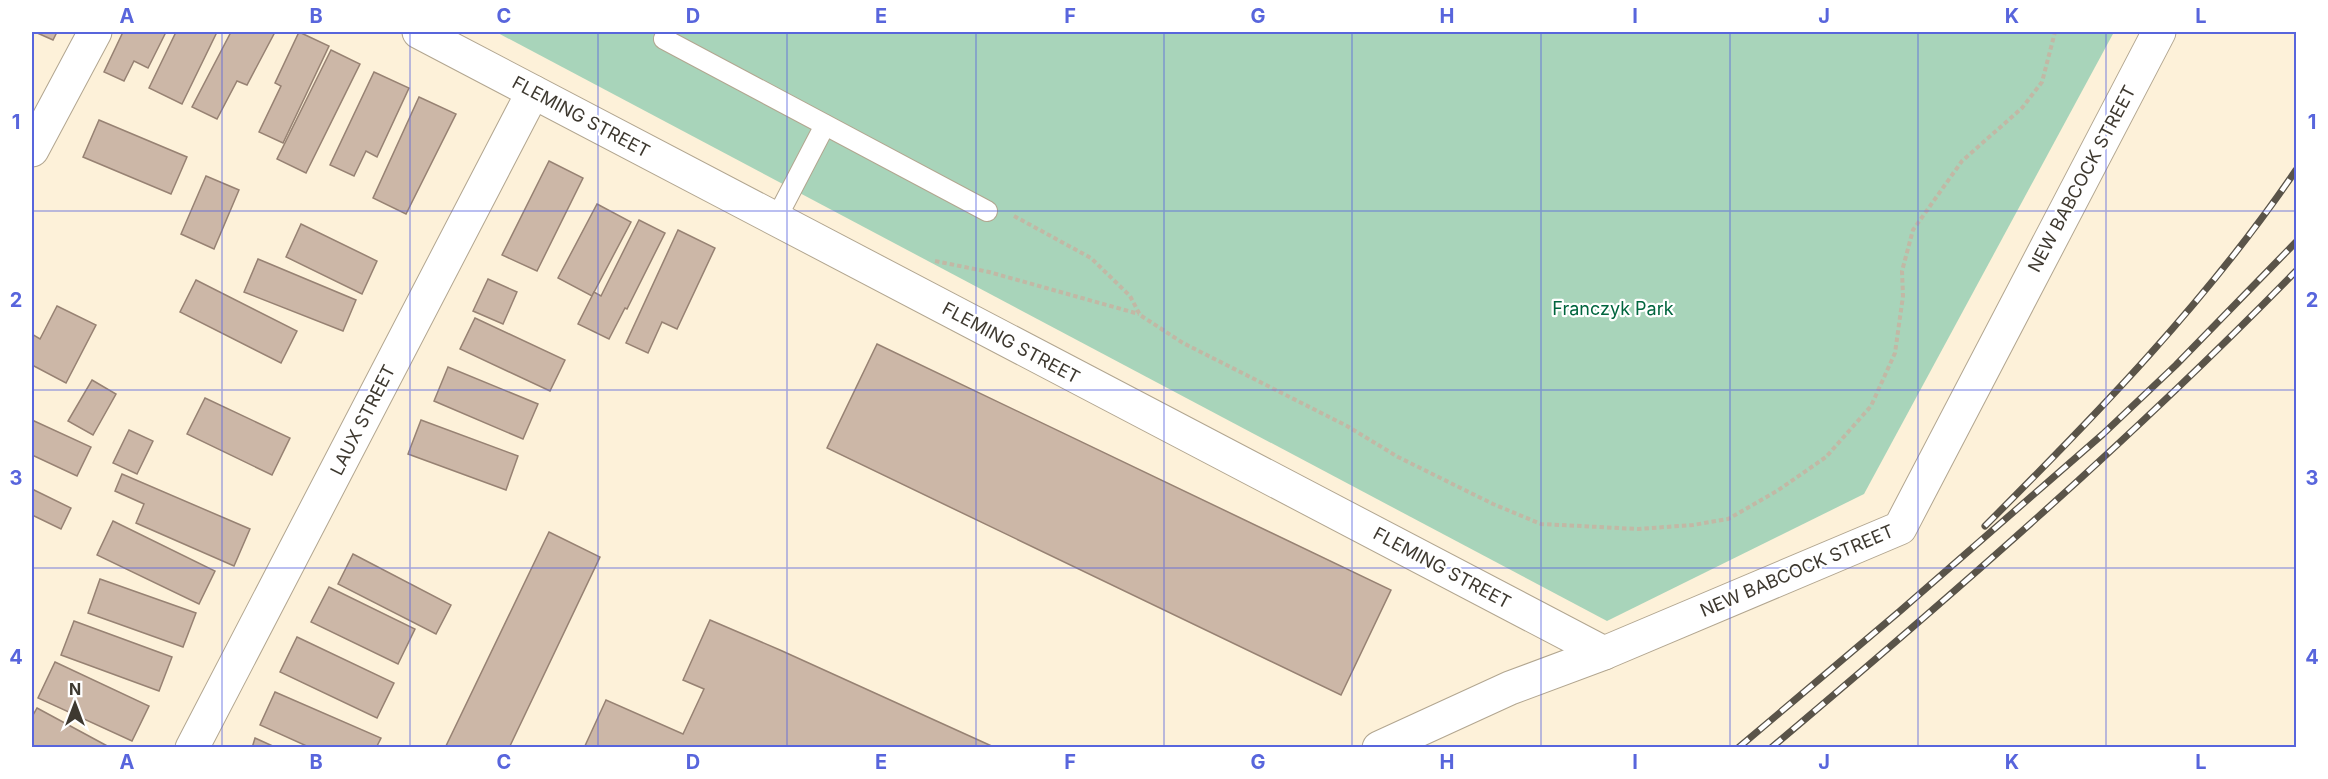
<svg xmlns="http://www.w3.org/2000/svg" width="2328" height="779" font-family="Inter,sans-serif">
<rect width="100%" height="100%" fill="#fdf1d9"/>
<path fill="#a8d4ba" d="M 496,32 L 2114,32 L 1864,494 L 1607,621 Z"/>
<g fill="#ccb7a7" stroke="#978273" stroke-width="1.5">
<path d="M 35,32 L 57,32 L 53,40 Z"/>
<path d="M 123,32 L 166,32 L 148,68 L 134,61 L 124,81 L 104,72 Z"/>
<path d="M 176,32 L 217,32 L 182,104 L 149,88 Z"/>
<path d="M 231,32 L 275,32 L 247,85 L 237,81 L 217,119 L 192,107 Z"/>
<path d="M 299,32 L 329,46 L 283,143 L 259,132 L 281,86 L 275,83 Z"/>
<path d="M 331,50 L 360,64 L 306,173 L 277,159 Z"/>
<path d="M 374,72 L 409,88 L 377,157 L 366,151 L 354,176 L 330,165 Z"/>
<path d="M 419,97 L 456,114 L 406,214 L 373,198 Z"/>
<path d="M 99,120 L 187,157 L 171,194 L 83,157 Z"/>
<path d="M 549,161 L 583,178 L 537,271 L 502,255 Z"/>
<path d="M 206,176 L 239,190 L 214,249 L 181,234 Z"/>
<path d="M 597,204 L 631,222 L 592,296 L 558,278 Z"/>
<path d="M 639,220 L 665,233 L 627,309 L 625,308 L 609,339 L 578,324 L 594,292 L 601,296 Z"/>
<path d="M 301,224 L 377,261 L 362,294 L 286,257 Z"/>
<path d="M 678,230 L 715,248 L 677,329 L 662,322 L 648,353 L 626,343 Z"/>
<path d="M 258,259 L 356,300 L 343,331 L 244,292 Z"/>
<path d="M 488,279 L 517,292 L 503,324 L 473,311 Z"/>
<path d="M 196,280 L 297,331 L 281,363 L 180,312 Z"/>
<path d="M 57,306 L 96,325 L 66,383 L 32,365 L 32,334 L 40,339 Z"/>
<path d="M 475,318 L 565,360 L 550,391 L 460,349 Z"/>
<path d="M 877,344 L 1391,590 L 1341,695 L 827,448 Z"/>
<path d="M 448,367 L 538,404 L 523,439 L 434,401 Z"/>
<path d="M 92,380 L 116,394 L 93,435 L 68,421 Z"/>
<path d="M 205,398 L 290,438 L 272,475 L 187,434 Z"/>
<path d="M 32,420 L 91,447 L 77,476 L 32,455 Z"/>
<path d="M 421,420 L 518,456 L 506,490 L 408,454 Z"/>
<path d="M 129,430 L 153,441 L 137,474 L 113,463 Z"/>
<path d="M 122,474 L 250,529 L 234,566 L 136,523 L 144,504 L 115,491 Z"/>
<path d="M 32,489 L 71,508 L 61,529 L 32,515 Z"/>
<path d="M 113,521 L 215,571 L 199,604 L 97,555 Z"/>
<path d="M 549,532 L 600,557 L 509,748 L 445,748 Z"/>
<path d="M 353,554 L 451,605 L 436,634 L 338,584 Z"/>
<path d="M 100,579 L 196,613 L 183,647 L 88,613 Z"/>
<path d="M 329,587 L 415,629 L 398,664 L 311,622 Z"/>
<path d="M 710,620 L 780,650 L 996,748 L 584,748 L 606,700 L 683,734 L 704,689 L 683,680 Z"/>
<path d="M 74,621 L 172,657 L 159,691 L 61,655 Z"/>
<path d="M 297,637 L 394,683 L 377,718 L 280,672 Z"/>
<path d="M 55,662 L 149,706 L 132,741 L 38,698 Z"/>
<path d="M 275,692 L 381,738 L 376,748 L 311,748 L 260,725 Z"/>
<path d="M 37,708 L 111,748 L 32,748 L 32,717 Z"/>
<path d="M 255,738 L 277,748 L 252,748 Z"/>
</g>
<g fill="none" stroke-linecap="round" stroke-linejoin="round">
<defs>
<g id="service">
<path d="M 664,39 L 987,211"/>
<path d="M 776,219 L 825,125"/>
</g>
<g id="minor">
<path d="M 419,32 L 1604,653"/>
<path d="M 32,150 L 95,32"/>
<path d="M 192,748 L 533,92"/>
<path d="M 1379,748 L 1510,688 L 1604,653 L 1900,528 L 2159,32"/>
</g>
</defs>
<use href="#service" stroke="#b2a690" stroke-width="22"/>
<use href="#minor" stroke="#b2a690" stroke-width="35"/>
<g stroke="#c2b8a5" stroke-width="4" stroke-dasharray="4.5 3" stroke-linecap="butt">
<path d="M 1014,216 L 1091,258 L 1130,296 L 1140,315 L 1183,343 L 1347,426 L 1398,457 L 1493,504 L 1541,524 L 1638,529 L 1693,525 L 1728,519 L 1777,491 L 1826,457 L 1871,406 L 1895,353 L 1903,296 L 1902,271 L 1913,230 L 1962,161 L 2022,108 L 2042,82 L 2055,32"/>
<path d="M 935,261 L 989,272 L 1139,314"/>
</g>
<use href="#service" stroke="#fff" stroke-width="20"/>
<use href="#minor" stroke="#fff" stroke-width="33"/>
<defs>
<g id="rail">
<path d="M 1985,526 C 2097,414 2207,301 2296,170"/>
<path d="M 1738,748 L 1900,611 L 2103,434 L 2176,365 L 2296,242"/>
<path d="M 1771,748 C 1952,595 2131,440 2296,271"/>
</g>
</defs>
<use href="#rail" stroke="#5a5449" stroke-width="7"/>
<use href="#rail" stroke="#fff" stroke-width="4.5" stroke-dasharray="14" stroke-linecap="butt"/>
</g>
<path fill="none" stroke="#5865dc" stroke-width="1.5" stroke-opacity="0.55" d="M 222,32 L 222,748M 410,32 L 410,748M 598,32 L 598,748M 787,32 L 787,748M 976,32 L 976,748M 1164,32 L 1164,748M 1352,32 L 1352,748M 1541,32 L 1541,748M 1730,32 L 1730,748M 1918,32 L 1918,748M 2106,32 L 2106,748M 32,211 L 2296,211M 32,390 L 2296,390M 32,568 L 2296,568"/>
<g text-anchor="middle" stroke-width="4.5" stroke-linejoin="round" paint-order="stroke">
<g font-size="18" fill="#3e3930" stroke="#fff">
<text transform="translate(581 117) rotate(28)" y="6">FLEMING STREET</text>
<text transform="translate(2082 179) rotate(-62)" y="6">NEW BABCOCK STREET</text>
<text transform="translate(1011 343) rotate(28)" y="6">FLEMING STREET</text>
<text transform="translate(363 420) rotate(-63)" y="6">LAUX STREET</text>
<text transform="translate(1442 568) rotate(28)" y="6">FLEMING STREET</text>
<text transform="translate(1797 571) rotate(-23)" y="6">NEW BABCOCK STREET</text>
</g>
<g font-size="18" fill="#00653e" stroke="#fff">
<text x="1613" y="315">Franczyk Park</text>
</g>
</g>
<rect width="2328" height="779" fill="none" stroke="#ffffff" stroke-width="66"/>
<g transform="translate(75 704)" stroke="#ffffff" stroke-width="4.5" paint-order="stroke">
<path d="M0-4.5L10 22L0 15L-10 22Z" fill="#3e3930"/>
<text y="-9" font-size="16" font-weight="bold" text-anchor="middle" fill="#3e3930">N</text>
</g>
<rect x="33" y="33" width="2262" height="713" fill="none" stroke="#5865dc" stroke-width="2"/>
<g font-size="20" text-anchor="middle" font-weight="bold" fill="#5865dc">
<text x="127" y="23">A</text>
<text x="316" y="23">B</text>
<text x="504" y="23">C</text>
<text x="693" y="23">D</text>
<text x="881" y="23">E</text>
<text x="1070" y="23">F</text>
<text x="1258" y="23">G</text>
<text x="1447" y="23">H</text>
<text x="1635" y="23">I</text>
<text x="1824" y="23">J</text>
<text x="2012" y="23">K</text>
<text x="2201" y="23">L</text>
<text x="16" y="129">1</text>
<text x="2312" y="129">1</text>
<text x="16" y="307">2</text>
<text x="2312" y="307">2</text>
<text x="16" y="485">3</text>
<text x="2312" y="485">3</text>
<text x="16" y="664">4</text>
<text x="2312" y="664">4</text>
<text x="127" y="769">A</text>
<text x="316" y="769">B</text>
<text x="504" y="769">C</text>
<text x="693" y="769">D</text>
<text x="881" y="769">E</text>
<text x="1070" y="769">F</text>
<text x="1258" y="769">G</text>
<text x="1447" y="769">H</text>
<text x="1635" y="769">I</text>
<text x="1824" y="769">J</text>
<text x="2012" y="769">K</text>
<text x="2201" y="769">L</text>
</g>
</svg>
